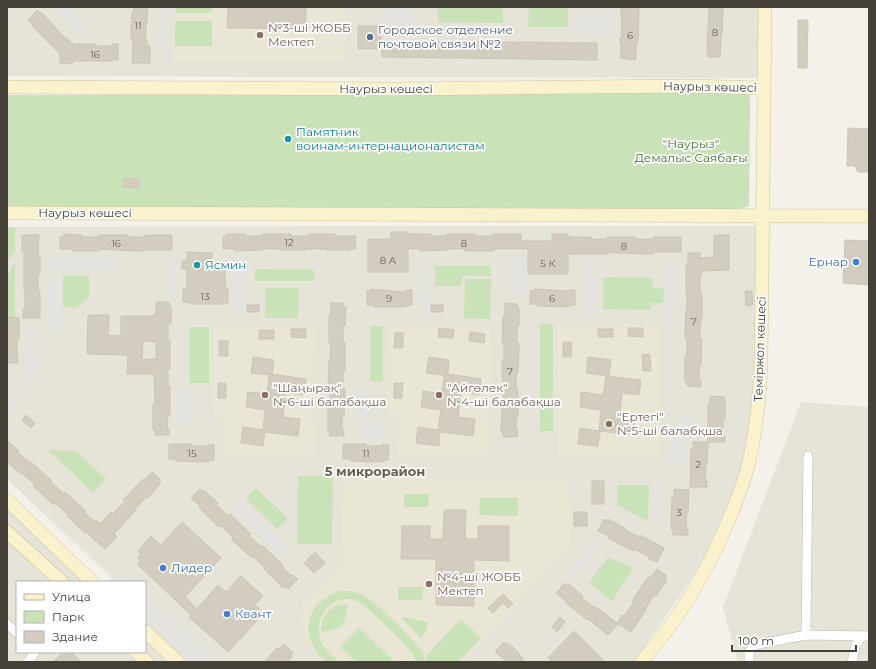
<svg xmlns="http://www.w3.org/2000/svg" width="876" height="669" font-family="Montserrat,sans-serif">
<rect width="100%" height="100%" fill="#f3f1e9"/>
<g fill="#e6e3d8">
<path d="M 7,7 L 761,7 L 760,78 L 7,76 Z"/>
<path d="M 381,226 L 755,226 L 755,367 L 748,452 L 723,520 L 702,563 L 639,655 L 632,662 L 202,662 L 145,609 L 145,582 L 116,582 L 7,479 L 7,227 Z"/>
<path d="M 801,402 L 869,407 L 869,662 L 738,662 L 723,607 Z"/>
<path d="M 7,502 L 89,582 L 17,582 L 17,652 L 145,652 L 145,637 L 171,662 L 7,662 Z"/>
</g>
<g fill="#eae6d5">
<path d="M 174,7 L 346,7 L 345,63 L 173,63 Z"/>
<path d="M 317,323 L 316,459 L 223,457 L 224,421 L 213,420 L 214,324 Z"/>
<path d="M 491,323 L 490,459 L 397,457 L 398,420 L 387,420 L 388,324 Z"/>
<path d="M 558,324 L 661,324 L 661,460 L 557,459 Z"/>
<path d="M 342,477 L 568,480 L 567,504 L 572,505 L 571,548 L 462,662 L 323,662 L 299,639 L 303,604 L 340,563 Z"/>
</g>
<g fill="#cae2b7">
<rect x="176" y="7" width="36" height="6"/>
<path d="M 438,7 L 503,7 L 503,23 L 438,22 Z"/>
<path d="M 529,7 L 568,7 L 568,27 L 528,27 Z"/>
<rect x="175" y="21" width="37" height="25"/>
<path d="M 750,92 L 749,206 L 739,209 L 7,207 L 7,95 L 260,95 Z"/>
<path d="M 7,227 L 15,227 L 15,250 L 7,263 Z"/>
<path d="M 15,262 L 15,318 L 7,317 L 7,276 Z"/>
<path d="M 435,266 L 490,266 L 491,276 L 462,276 L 461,286 L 435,286 Z"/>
<path d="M 255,269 L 314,270 L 314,281 L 255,281 Z"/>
<path d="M 63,276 L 89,276 L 89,297 L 77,308 L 63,307 Z"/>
<path d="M 603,277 L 653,278 L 653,288 L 664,288 L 663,303 L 651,303 L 651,310 L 603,309 Z"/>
<path d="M 465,279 L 491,279 L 490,319 L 464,318 Z"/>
<rect x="265" y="288" width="33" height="30"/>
<rect x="540" y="324" width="13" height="107"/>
<path d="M 370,326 L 383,326 L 383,382 L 370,381 Z"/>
<rect x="190" y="327" width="19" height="56"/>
<path d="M 48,450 L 76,451 L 106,479 L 93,493 Z"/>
<path d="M 298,476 L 333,476 L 332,544 L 297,544 Z"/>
<path d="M 618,485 L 649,485 L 648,521 L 617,505 Z"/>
<path d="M 256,488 L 288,518 L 277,529 L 246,499 Z"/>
<path d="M 404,494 L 429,494 L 428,507 L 404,507 Z"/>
<path d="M 480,498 L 518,498 L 518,516 L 479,515 Z"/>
<path d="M 608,557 L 633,568 L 612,601 L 589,583 Z"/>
<path d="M 398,587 L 423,587 L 422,600 L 398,600 Z"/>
<path d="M 339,591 C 347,591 355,591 363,595 C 374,600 417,642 423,653 C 424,656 425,659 425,662 L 416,662 C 412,646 379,620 367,608 C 363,604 359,601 354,600 C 330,593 312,621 321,641 C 324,650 333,656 339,662 L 326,662 C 299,636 303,605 339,591 Z"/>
<path d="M 338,605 L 348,605 C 343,628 344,628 321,632 C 321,619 325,611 338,605 Z"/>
<path d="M 400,617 L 428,622 L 426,630 L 421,638 Z"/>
<path d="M 461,619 L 481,638 L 458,662 L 427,662 L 426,656 Z"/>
<path d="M 359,628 L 393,660 L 391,662 L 356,662 L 340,647 Z"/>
</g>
<g fill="#e4e3e0">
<path d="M 50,7 L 69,7 L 90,27 L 80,37 Z"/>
<path d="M 159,7 L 171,7 L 169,64 L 166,57 L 158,45 Z"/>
<path d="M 383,7 L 412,7 L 412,33 L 395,32 L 383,14 Z"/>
<path d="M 575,14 L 615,14 L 613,35 L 574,34 Z"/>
<path d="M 49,255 L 117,255 L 117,270 L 48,270 Z"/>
<path d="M 166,255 L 177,255 L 176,294 L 166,293 Z"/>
<path d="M 236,257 L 246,257 L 245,310 L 236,310 Z"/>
<rect x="421" y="258" width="9" height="55"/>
<path d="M 510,258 L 525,258 L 524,296 L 509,296 Z"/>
<path d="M 586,260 L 595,260 L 593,315 L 586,315 Z"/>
<path d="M 666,261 L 674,261 L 673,324 L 665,324 Z"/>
<path d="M 48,277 L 60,277 L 60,333 L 48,332 Z"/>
<path d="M 28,330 L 40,330 L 39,379 L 27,379 Z"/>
<path d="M 7,377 L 18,377 L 17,407 L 7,414 Z"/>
<rect x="175" y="390" width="19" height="31"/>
<path d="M 358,390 L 369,390 L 369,422 L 384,423 L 384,439 L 358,438 Z"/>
<path d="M 680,413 L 693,413 L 692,426 L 683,441 L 683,464 L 670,464 L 671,434 L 680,435 Z"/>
<path d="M 662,482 L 662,526 L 654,521 L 654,483 Z"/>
<path d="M 239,498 L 289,547 L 282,555 L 232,506 Z"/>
<path d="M 592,543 L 600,546 L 573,580 L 567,574 Z"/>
<path d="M 119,572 L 130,582 L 108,582 Z"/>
<path d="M 145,596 L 213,658 L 210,662 L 188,662 L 145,624 Z"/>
</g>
<g fill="#d3cdc0" stroke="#cdc5b4" fill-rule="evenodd">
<path d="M 134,7 L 148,7 L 145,39 L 147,39 L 147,46 L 150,46 L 150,63 L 132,63 L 133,39 L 131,39 L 131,27 L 132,12 L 133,13 Z"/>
<path d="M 228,7 L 306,7 L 306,29 L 227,28 Z"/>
<path d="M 621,7 L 639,7 L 638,43 L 636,43 L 636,60 L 621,58 L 621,45 L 620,45 L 620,37 L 622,38 Z"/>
<path d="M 709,7 L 723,7 L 722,35 L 721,35 L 720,57 L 708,57 L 708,52 L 707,52 Z"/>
<path d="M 37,10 L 40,13 L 41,12 L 65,38 L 66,37 L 73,44 L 95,44 L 95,46 L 112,46 L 112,44 L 118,44 L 118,60 L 112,60 L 112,61 L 73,61 L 72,64 L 60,63 L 60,54 L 32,26 L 33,25 L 28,20 Z"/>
<path d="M 798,20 L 808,20 L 807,68 L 798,68 Z"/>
<path d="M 358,26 L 381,26 L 381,41 L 597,43 L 597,60 L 382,57 L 382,49 L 358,49 Z"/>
<path d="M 848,128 L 869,129 L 869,172 L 858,172 L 855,166 L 847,166 Z"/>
<path d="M 123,179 L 139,179 L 139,188 L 123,187 Z"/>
<path d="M 391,232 L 408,232 L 408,234 L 431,234 L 431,236 L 447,236 L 447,234 L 476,234 L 476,236 L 493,236 L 493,234 L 521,234 L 521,241 L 552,241 L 552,234 L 568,234 L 568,237 L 591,237 L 591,239 L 607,239 L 607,237 L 636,237 L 636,239 L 653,239 L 653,237 L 681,237 L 681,252 L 653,252 L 653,254 L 640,254 L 608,252 L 608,254 L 568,254 L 568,274 L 528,274 L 528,249 L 493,249 L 493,251 L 465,251 L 465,249 L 448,249 L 448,250 L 420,251 L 420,249 L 408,249 L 408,272 L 368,272 L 368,239 L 391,239 Z"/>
<path d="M 64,234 L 82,235 L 82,237 L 99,237 L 99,235 L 128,235 L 128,237 L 145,237 L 145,235 L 172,235 L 172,250 L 144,250 L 144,251 L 133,251 L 100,249 L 99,251 L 72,251 L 72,249 L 60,249 L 60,237 L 64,237 Z"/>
<path d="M 227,234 L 245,234 L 245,236 L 262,236 L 262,234 L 291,234 L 291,236 L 308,236 L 308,234 L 335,234 L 335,236 L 356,236 L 355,249 L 351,249 L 351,250 L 325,250 L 325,249 L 307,249 L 307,250 L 280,250 L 280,249 L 263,249 L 262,250 L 235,251 L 235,249 L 223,249 L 223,236 L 227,236 Z"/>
<path d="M 22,235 L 39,235 L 38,255 L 40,255 L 40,274 L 38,274 L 38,290 L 40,291 L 40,318 L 23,318 L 23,309 L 25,309 L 25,291 L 24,291 L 24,251 L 22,251 Z"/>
<path d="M 714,235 L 729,235 L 729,270 L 702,271 L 702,276 L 700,276 L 700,292 L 702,292 L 702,321 L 700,321 L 700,339 L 702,339 L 701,366 L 699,366 L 699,380 L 701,380 L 701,387 L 687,386 L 687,382 L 685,382 L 685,355 L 687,355 L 687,338 L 685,338 L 685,333 L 686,310 L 687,310 L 687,293 L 686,293 L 686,266 L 688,265 L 688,253 L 700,253 L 700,258 L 714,257 Z"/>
<path d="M 845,240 L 869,241 L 869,285 L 843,283 Z"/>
<path d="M 187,252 L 212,253 L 212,268 L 225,269 L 225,288 L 228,288 L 228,303 L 223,303 L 222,304 L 190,304 L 190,302 L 183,302 L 183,289 L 187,289 L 187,269 L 182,269 L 182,261 L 187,261 Z"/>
<path d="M 371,289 L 406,292 L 406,290 L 412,290 L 412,305 L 407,305 L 406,307 L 374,307 L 374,305 L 367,305 L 367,291 L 371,291 Z"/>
<path d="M 534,289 L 569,291 L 569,290 L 575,290 L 575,305 L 570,305 L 569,307 L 537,306 L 537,304 L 530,304 L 530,291 L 534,291 Z"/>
<path d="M 745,291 L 752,291 L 753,305 L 746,306 Z"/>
<path d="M 156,302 L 169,302 L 169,306 L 171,306 L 171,324 L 168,324 L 168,341 L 170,341 L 170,370 L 168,370 L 168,387 L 170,387 L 170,415 L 168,415 L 167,429 L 169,429 L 169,435 L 155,435 L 155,430 L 153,430 L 153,404 L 155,404 L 154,374 L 127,374 L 128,355 L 87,354 L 88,315 L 109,315 L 108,335 L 121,336 L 121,316 L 154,316 L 154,314 L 156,314 ZM 143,341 L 156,342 L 156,359 L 142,359 Z"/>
<path d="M 331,303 L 343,303 L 343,307 L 346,307 L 345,326 L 343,326 L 343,342 L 345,342 L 345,371 L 343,371 L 343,388 L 345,388 L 344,416 L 342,416 L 342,430 L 344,430 L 344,436 L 329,436 L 330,431 L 328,431 L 328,405 L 330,405 L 330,388 L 328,388 L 329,360 L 330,360 L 331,343 L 329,343 L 329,315 L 331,315 Z"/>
<path d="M 505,303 L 517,304 L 517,308 L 519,308 L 519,326 L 517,326 L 517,343 L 519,343 L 519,348 L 518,372 L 517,372 L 516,380 L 516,389 L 518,389 L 518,417 L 516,417 L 516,430 L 518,431 L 517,437 L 503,437 L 503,432 L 501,432 L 502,406 L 504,406 L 502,370 L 502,361 L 504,361 L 504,343 L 502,343 L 503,316 L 505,316 Z"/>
<rect x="247" y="305" width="12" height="7"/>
<rect x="431" y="305" width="12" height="7"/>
<path d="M 7,317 L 19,318 L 19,340 L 17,340 L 17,348 L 18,363 L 7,363 Z"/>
<path d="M 439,328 L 454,330 L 453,338 L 438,337 Z"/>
<path d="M 628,328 L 643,328 L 643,337 L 628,336 Z"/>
<path d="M 291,329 L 306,329 L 306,338 L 291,337 Z"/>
<rect x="598" y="329" width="15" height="8"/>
<rect x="259" y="330" width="15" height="9"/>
<path d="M 470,332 L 485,334 L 484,343 L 469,341 Z"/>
<path d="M 395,333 L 403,333 L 403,348 L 394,348 Z"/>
<rect x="219" y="341" width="9" height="15"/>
<path d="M 563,342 L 572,342 L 571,357 L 563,357 Z"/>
<path d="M 650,354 L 651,371 L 643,371 L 642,355 Z"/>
<path d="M 253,357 L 274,360 L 272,374 L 306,379 L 304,395 L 286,393 L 283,417 L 300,419 L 298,436 L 265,432 L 263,446 L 241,443 L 243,427 L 263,430 L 265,410 L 246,407 L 248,392 L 267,394 L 269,375 L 251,373 Z"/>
<path d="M 429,357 L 449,360 L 448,374 L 481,379 L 479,395 L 461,392 L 458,417 L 475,419 L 473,436 L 440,432 L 439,446 L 416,443 L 418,427 L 438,430 L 441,410 L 421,407 L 423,391 L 442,394 L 444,375 L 426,373 Z"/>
<path d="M 588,357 L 611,360 L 609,376 L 586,373 Z"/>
<path d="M 606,376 L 641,380 L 639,395 L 622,393 L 619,419 L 635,421 L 633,435 L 600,431 L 598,446 L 578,444 L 580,428 L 599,431 L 601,410 L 580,407 L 581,392 L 603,395 Z"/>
<rect x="218" y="383" width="8" height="15"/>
<path d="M 394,383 L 403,383 L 402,398 L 394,398 Z"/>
<path d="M 710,396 L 724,397 L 724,400 L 725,400 L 725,419 L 723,419 L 723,436 L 725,436 L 725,442 L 708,442 L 708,404 L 710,404 Z"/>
<path d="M 26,415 L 35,423 L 31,428 L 22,420 Z"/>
<path d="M 7,440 L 19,451 L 17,452 L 30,463 L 31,462 L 52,481 L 51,483 L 58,488 L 64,494 L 65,492 L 86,511 L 84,512 L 95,522 L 96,520 L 100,524 L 111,512 L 113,514 L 125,501 L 123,500 L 143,479 L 144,480 L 152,472 L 161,480 L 159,483 L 160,484 L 148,498 L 146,497 L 135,509 L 136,510 L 114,534 L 117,537 L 105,549 L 87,533 L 86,534 L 67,516 L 68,515 L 55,503 L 54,505 L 44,496 L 33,486 L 35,485 L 22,473 L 21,474 L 7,462 Z"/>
<path d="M 693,442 L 708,442 L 707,465 L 706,464 L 705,481 L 707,481 L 707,487 L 690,487 L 691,449 L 693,449 Z"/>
<path d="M 169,444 L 192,444 L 191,446 L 208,446 L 208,445 L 214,445 L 214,460 L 203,462 L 176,461 L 176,459 L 169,459 Z"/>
<path d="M 343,444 L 366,444 L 366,446 L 382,446 L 382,444 L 389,445 L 388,460 L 383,460 L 383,462 L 350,461 L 350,459 L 343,459 Z"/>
<rect x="592" y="481" width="12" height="23"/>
<path d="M 200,489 L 203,492 L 204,490 L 218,503 L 216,504 L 228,516 L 230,514 L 251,534 L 249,536 L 262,547 L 263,546 L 283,565 L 282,566 L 287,572 L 292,576 L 293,575 L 298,579 L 288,589 L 284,586 L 283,588 L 264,569 L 265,568 L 253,556 L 252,558 L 231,539 L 233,537 L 220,525 L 219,527 L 199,508 L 200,506 L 191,498 Z"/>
<path d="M 674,489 L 689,490 L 688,512 L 687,512 L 686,529 L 688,529 L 688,535 L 673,535 L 673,529 L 671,529 L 672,497 L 674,497 Z"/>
<path d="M 444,510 L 466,510 L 465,539 L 478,539 L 478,526 L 509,526 L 509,561 L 474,560 L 474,606 L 436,605 L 436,559 L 401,559 L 402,526 L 430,526 L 430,539 L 443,539 Z"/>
<rect x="574" y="512" width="13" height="14"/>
<path d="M 604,519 L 607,521 L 608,519 L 625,528 L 624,529 L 639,537 L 640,535 L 664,548 L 657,562 L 648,558 L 649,557 L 642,553 L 634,549 L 633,551 L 608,538 L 609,536 L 598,531 Z"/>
<path d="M 182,522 L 221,558 L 185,597 L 197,609 L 218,585 L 226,592 L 241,576 L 263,596 L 255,605 L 264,613 L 228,652 L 189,617 L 191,615 L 137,564 L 140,561 L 137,558 L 141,554 L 138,551 L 151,536 L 161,545 Z"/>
<path d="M 315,552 L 325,563 L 314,573 L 304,563 Z"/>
<path d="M 657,569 L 667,576 L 665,579 L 667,580 L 656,596 L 654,595 L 645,609 L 646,610 L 631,632 L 617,623 L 622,615 L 624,616 L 634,602 L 632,601 L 648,577 L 650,578 Z"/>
<path d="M 565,583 L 568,586 L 569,584 L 583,596 L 582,598 L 595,608 L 596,607 L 618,624 L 608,635 L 588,619 L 587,620 L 565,602 L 566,601 L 556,593 Z"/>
<path d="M 503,594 L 513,604 L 508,608 L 503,603 L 493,613 L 488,608 Z"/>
<path d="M 560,617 L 565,622 L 557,632 L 552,627 Z"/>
<path d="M 574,631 L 605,662 L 552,662 L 548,658 Z"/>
<path d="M 504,642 L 507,645 L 508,643 L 517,651 L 525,662 L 507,662 L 499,655 L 495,651 Z"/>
<path d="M 284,644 L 293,653 L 291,655 L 292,657 L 287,662 L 264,662 L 277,648 L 279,649 Z"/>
<path d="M 63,652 L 71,652 L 81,662 L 53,662 Z"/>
</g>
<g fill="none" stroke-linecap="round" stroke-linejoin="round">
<defs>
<g id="street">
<path d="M 7,624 L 17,633"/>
<path d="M 806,635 L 808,456"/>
<path d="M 28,662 L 35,652"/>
<path d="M 749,662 L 749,652 L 754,645 L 806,635 L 869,636"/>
<path d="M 852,662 L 856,645 L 862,636"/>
</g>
<g id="secondary">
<path d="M 7,87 L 397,89 L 687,86 L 764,88"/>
<path d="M 7,213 L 869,216"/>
<path d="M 7,500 L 92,582"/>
<path d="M 7,532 L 62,582"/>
<path d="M 145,631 L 178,662"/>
<path d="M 136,652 L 147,662"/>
<path d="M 641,662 C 680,618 710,567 732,512 C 738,497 744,482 748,466 C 756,432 760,397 761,361 L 765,7"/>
</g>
</defs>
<use href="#street" stroke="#bdb9ad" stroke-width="10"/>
<use href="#secondary" stroke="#cdc59e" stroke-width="14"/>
<use href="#street" stroke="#fff" stroke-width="9"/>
<use href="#secondary" stroke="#f9f2cd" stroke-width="13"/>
</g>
<g fill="#8d6e63" stroke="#fff" stroke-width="1.5">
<circle cx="260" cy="35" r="4"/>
<circle cx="265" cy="395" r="4"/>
<circle cx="439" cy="395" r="4"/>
<circle cx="609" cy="424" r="4"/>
<circle cx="429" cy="584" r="4"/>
</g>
<circle fill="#5c6f8a" stroke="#fff" stroke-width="1.5" cx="370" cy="37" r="4"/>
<g fill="#0f9aa8" stroke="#fff" stroke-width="1.5">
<circle cx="288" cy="139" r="4"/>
<circle cx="197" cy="265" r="4"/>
</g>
<g fill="#3f7fe0" stroke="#fff" stroke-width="1.5">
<circle cx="856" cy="262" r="4"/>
<circle cx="163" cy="568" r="4"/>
<circle cx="227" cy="614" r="4"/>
</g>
<g text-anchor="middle" stroke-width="3.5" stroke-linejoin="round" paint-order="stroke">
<g font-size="10" fill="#68645a">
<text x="138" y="29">11</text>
<text x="715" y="36">8</text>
<text x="630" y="39">6</text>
<text x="95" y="58">16</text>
<text x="289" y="246">12</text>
<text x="116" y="247">16</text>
<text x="464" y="247">8</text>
<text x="624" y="250">8</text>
<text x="388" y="264">8 А</text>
<text x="548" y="267">5 К</text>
<text x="205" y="300">13</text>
<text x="389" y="302">9</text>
<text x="552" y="302">6</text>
<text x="694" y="325">7</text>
<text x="510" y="375">7</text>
<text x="192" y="457">15</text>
<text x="366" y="457">11</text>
<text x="698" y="468">2</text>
<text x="679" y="516">3</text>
</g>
<g font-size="12" fill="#785e54" stroke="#fff" text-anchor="start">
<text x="268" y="32">№3-ші ЖОББ<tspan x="268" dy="14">Мектеп</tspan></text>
<text x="273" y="392">"Шаңырақ"<tspan x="273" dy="14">№6-ші балабақша</tspan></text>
<text x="447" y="392">"Айгөлек"<tspan x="447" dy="14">№4-ші балабақша</tspan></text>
<text x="617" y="421">"Ертегі"<tspan x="617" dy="14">№5-ші балабқша</tspan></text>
<text x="437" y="581">№4-ші ЖОББ<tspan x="437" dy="14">Мектеп</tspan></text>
</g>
<g font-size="12" fill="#4e5e75" stroke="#fff" text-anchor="start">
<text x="378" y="34">Городское отделение<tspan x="378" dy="14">почтовой связи №2</tspan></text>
</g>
<g font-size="12" fill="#454138" stroke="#fff">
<text transform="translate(710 87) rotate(1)" y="4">Наурыз көшесі</text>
<text x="386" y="93">Наурыз көшесі</text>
<text x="85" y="217">Наурыз көшесі</text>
<text transform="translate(760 349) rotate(-88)" y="4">Теміржол көшесі</text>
</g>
<g font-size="12" fill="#0d838f" stroke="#fff" text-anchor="start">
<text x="296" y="136">Памятник<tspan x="296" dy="14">воинам-интернационалистам</tspan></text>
<text x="205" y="269">Ясмин</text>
</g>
<g font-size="12" fill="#447132" stroke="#fff">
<text x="691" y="148">"Наурыз"<tspan x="691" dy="14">Демалыс Саябағы</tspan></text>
</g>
<g font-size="12" fill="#366cbe" stroke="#fff" text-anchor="start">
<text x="848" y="266" text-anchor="end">Ернар</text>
<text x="171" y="572">Лидер</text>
<text x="235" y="618">Квант</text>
</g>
<g font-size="13" font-weight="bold" fill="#676051" stroke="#fff">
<text x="375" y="476">5 микрорайон</text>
</g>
</g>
<rect width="876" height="669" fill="none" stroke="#454138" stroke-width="16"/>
<rect x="16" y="581" width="130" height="72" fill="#ffffff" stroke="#b5b3af"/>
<rect x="24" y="594" width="20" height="6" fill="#f9f2cd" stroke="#b5b3af"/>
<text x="52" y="601" font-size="12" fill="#454138">Улица</text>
<rect x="24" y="611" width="20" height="12" fill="#cae2b7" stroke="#b5b3af"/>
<text x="52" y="621" font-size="12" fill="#454138">Парк</text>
<rect x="24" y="631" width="20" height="12" fill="#d3cdc0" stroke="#b5b3af"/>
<text x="52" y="641" font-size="12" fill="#454138">Здание</text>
<path d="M732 645v6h124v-6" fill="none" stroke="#454138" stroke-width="2"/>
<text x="738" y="645" font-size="12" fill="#454138" stroke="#ffffff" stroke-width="3" paint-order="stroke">100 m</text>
</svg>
